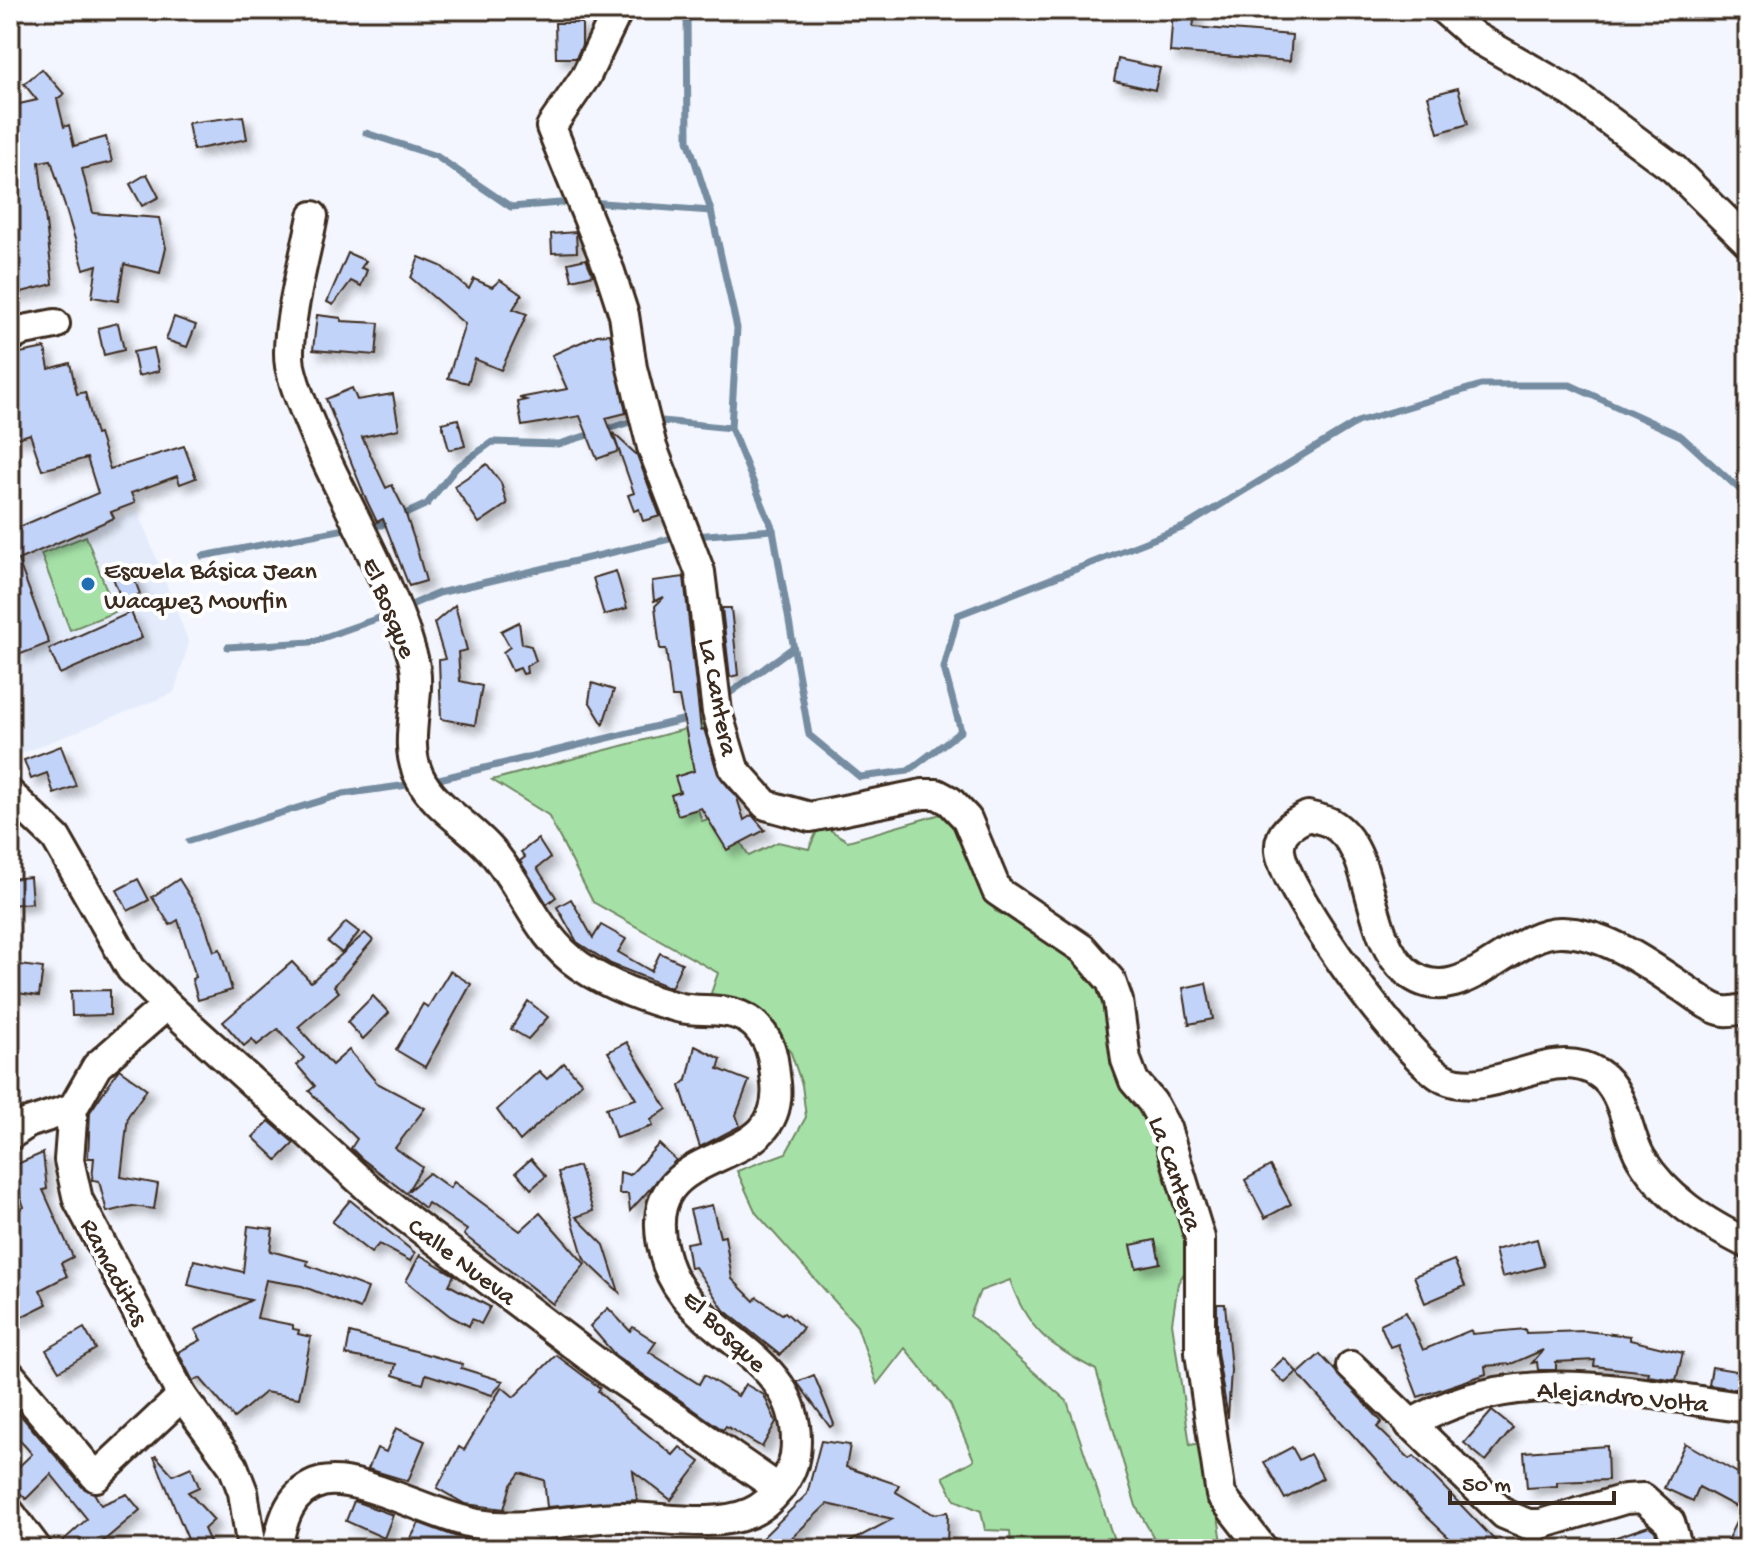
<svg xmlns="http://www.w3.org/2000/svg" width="1758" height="1559" font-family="'Gochi Hand',sans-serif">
<defs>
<filter id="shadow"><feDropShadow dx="7" dy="7" stdDeviation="4" flood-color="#0004"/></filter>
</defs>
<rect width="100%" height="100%" fill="#f3f6fe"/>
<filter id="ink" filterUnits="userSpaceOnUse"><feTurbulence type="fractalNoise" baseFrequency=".0125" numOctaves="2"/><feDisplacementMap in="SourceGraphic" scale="16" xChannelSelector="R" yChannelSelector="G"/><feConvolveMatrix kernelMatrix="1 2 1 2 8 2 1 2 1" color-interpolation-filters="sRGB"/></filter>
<g filter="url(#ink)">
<path fill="#e4ecfc" d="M 101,487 L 115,518 L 138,511 L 189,643 L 174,693 L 10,758 L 10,669 L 15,666 L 10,652 L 10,525 Z"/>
<g fill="#a5e1a7" stroke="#708662" stroke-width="2">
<path d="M 86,536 L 115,612 L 70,630 L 41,554 Z"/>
<path d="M 705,719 L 715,760 L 695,769 L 690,786 L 702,821 L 724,814 L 749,856 L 778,842 L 809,849 L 820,824 L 848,841 L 955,810 L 983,852 L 995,911 L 1100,958 L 1128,1065 L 1197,1252 L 1178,1283 L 1172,1323 L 1190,1445 L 1207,1442 L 1223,1549 L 1160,1549 L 1136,1506 L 1096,1370 C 1050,1346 1027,1330 1010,1280 L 980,1291 L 970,1316 L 1067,1401 L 1117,1549 L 1011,1549 L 1010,1531 L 985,1530 L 981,1511 L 955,1500 L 943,1477 L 974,1460 L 950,1404 L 905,1348 L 877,1384 L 857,1326 L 756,1213 L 737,1171 L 786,1153 L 806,1117 L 802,1085 L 791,1053 L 773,1026 L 708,1002 L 718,973 L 593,902 L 548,815 L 492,780 L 682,730 Z"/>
</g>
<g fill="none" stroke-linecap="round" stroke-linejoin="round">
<g stroke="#748ca1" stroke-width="7">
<path d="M 687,10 L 688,140 L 711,211 L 737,328 L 731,428 L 773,530 L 809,735 L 860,777 L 908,771 L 961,731 L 944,668 L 958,615 L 1184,527 L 1357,422 L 1481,385 L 1570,385 L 1681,436 L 1748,497"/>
<path d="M 366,133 L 436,156 L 511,207 L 572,202"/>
<path d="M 589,202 L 711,211"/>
<path d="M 652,420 L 731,428"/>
<path d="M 366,526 L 381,525 L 427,504 L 456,468 L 492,442 L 559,444 L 640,419"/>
<path d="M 694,536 L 773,530"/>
<path d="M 203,556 L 350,528"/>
<path d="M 404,608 L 439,593 L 678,537"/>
<path d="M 228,647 L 311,642 L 393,613"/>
<path d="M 723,698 L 791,649"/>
<path d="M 431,781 L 682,720 L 708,706"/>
<path d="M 189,841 L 343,794 L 415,784"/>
</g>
</g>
<g fill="#c2d3f9" stroke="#3b2a1e" stroke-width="2" filter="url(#shadow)">
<path d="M 1173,10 L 1196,10 L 1193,27 L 1292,35 L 1290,61 L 1170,52 Z"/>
<path d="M 555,23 L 582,23 L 582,45 L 576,58 L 556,58 Z"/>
<path d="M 1118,59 L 1160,68 L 1155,90 L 1114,81 Z"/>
<path d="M 42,69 L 64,94 L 57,99 L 64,127 L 69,125 L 74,146 L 106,137 L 112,162 L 82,169 L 93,213 L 159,218 L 166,248 L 160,273 L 124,264 L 118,301 L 92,297 L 97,265 L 84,269 L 51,160 L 39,162 L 53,284 L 10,295 L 10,106 L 37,100 L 24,84 Z"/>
<path d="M 1458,88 L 1468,124 L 1438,133 L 1428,96 Z"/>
<path d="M 243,116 L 247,139 L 193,150 L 188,123 Z"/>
<path d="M 147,174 L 159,197 L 142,206 L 130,184 Z"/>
<path d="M 576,232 L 577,252 L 552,253 L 551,234 Z"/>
<path d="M 348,253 L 366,261 L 361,268 L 367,270 L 361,286 L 351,281 L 333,305 L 327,302 Z"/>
<path d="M 419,257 L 441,266 L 469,289 L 474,279 L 492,287 L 500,280 L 522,295 L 513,309 L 527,314 L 501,370 L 475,359 L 468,383 L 448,378 L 465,324 L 411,278 Z"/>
<path d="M 586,259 L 593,275 L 572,280 L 568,263 Z"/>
<path d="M 317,315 L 341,318 L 341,321 L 379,323 L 376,355 L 313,350 Z"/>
<path d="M 174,317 L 196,325 L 187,347 L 166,340 Z"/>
<path d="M 118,323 L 124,350 L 104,355 L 98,328 Z"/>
<path d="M 610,334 L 626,413 L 606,418 L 619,451 L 597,459 L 580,416 L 522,426 L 518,402 L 526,400 L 519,398 L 567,389 L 552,355 L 597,335 Z"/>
<path d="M 45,348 L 49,369 L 70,363 L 77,394 L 85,392 L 96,435 L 99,434 L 110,469 L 184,446 L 196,478 L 180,484 L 177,476 L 131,493 L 135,503 L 111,512 L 114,518 L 18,560 L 49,643 L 21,654 L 10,624 L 10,531 L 98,493 L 87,458 L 42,470 L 30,434 L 15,439 L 10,423 L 10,355 Z"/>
<path d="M 154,348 L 159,371 L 138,376 L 133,352 Z"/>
<path d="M 352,388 L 357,400 L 393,394 L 399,429 L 362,437 L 386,488 L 392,485 L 404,509 L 414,539 L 426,581 L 409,586 L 383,519 L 377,522 L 366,499 L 326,399 Z"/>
<path d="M 458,419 L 465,446 L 449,450 L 442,423 Z"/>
<path d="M 613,433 L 637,455 L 660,516 L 643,521 L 639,509 L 634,511 L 628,495 L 634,493 Z"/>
<path d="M 487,464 L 501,483 L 507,504 L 479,523 L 454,486 Z"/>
<path d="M 130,568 L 140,594 L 122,601 L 112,575 Z"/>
<path d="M 616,571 L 627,608 L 604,615 L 593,578 Z"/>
<path d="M 684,577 L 701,730 L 704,729 L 718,774 L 737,798 L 744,820 L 752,815 L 765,830 L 727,850 L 701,808 L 678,815 L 671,795 L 680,792 L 675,777 L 694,771 L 679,697 L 672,697 L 666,649 L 660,649 L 655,606 L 664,597 L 654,601 L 652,581 Z"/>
<path d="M 455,605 L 467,650 L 458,652 L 460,681 L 482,686 L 475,725 L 441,719 L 439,660 L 445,659 L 434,623 Z"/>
<path d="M 722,608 L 731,608 L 738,675 L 730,677 Z"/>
<path d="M 131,612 L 142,638 L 60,674 L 49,649 Z"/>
<path d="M 519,622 L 522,644 L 531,646 L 536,661 L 526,666 L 527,673 L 523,674 L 520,668 L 512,671 L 503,652 L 510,647 L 501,631 Z"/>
<path d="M 592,683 L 614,690 L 603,724 L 589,701 Z"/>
<path d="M 61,746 L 76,786 L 54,794 L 47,773 L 31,779 L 24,760 Z"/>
<path d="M 538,839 L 550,858 L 537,868 L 556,897 L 547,904 L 520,861 L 525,857 L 521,852 Z"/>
<path d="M 30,877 L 32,903 L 10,905 L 10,879 Z"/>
<path d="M 138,879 L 149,900 L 128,911 L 117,890 Z"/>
<path d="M 179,879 L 202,916 L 214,951 L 220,949 L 232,990 L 198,1000 L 192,979 L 196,977 L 178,920 L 170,925 L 152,897 Z"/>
<path d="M 571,899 L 593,938 L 601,925 L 626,939 L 618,952 L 651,971 L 660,953 L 682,963 L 671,988 L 611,964 L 577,942 L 557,907 Z"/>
<path d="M 346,922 L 359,932 L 342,953 L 328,942 Z"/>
<path d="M 365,933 L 373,940 L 334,986 L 339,992 L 298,1027 L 332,1065 L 349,1050 L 377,1083 L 425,1108 L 395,1148 L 422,1167 L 407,1192 L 429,1173 L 450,1188 L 454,1182 L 520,1231 L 540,1213 L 585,1264 L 553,1304 L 464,1235 L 467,1230 L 428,1203 L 425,1208 L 361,1158 L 351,1148 L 357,1139 L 309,1091 L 315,1086 L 297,1065 L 304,1058 L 278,1029 L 257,1045 L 252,1039 L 244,1046 L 223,1022 L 292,962 L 311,982 Z"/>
<path d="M 13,964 L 43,968 L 39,996 L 10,992 Z"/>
<path d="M 450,971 L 471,984 L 425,1067 L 396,1050 L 423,1004 L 428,1007 Z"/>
<path d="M 1206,983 L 1213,1019 L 1189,1024 L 1183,988 Z"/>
<path d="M 110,990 L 110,1015 L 72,1016 L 71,991 Z"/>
<path d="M 373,996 L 389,1013 L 363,1039 L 347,1022 Z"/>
<path d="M 528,1001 L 548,1017 L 528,1039 L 511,1029 Z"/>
<path d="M 627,1042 L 667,1109 L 651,1120 L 653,1126 L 616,1138 L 606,1108 L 636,1099 L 608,1052 Z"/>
<path d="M 695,1046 L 721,1059 L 718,1069 L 749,1081 L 736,1115 L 740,1126 L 700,1147 L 680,1086 L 687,1080 Z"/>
<path d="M 564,1063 L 582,1083 L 520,1141 L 497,1110 L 539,1071 L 547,1079 Z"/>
<path d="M 119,1069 L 147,1089 L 128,1116 L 121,1177 L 158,1184 L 154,1209 L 132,1206 L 107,1212 L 99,1181 L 92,1180 L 94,1158 L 88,1158 L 90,1112 Z"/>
<path d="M 269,1121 L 294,1143 L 277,1160 L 253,1137 Z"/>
<path d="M 659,1144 L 676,1160 L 630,1211 L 628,1194 L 619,1194 L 620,1172 L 630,1175 Z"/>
<path d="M 43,1153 L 47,1189 L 43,1190 L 73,1257 L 61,1263 L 67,1276 L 40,1290 L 47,1304 L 17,1319 L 15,1316 L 10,1318 L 10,1214 L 24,1207 L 10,1167 Z"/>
<path d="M 531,1159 L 546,1176 L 531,1189 L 516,1172 Z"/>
<path d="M 579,1166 L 593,1211 L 576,1217 L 604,1245 L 619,1292 L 584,1259 L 558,1172 Z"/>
<path d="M 1270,1166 L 1291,1204 L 1265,1218 L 1245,1180 Z"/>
<path d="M 350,1200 L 415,1253 L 410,1261 L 379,1244 L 371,1253 L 332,1222 Z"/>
<path d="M 712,1205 L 720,1237 L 725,1236 L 732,1279 L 754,1301 L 757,1297 L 782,1314 L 785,1312 L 803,1328 L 780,1355 L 724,1310 L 695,1267 L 690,1268 L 686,1243 L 698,1241 L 690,1210 Z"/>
<path d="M 248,1226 L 273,1229 L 270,1251 L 308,1261 L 307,1265 L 368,1288 L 360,1309 L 302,1286 L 266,1280 L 257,1318 L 293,1325 L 293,1329 L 299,1330 L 298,1334 L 311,1337 L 299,1398 L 265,1392 L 234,1418 L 200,1378 L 193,1381 L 178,1352 L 201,1340 L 195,1330 L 251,1300 L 188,1285 L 194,1260 L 243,1272 Z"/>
<path d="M 1537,1239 L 1544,1266 L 1502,1277 L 1495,1250 Z"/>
<path d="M 1155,1240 L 1160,1263 L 1136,1268 L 1131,1245 Z"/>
<path d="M 420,1255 L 454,1275 L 449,1285 L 490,1307 L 481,1324 L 472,1319 L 469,1326 L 450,1316 L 406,1281 Z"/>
<path d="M 1454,1260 L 1465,1286 L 1425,1303 L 1414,1276 Z"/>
<path d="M 1217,1304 L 1225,1304 L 1231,1370 L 1228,1418 L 1217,1352 Z"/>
<path d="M 608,1308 L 630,1331 L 633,1327 L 656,1342 L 649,1352 L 699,1384 L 704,1375 L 738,1396 L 745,1384 L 764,1395 L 776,1422 L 762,1447 L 726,1426 L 723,1430 L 615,1355 L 590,1326 Z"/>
<path d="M 1406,1312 L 1423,1350 L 1471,1330 L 1472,1334 L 1525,1329 L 1526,1333 L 1585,1331 L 1630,1336 L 1630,1340 L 1683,1353 L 1676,1380 L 1648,1376 L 1649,1372 L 1594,1366 L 1595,1360 L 1556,1362 L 1556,1370 L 1538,1370 L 1537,1362 L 1532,1363 L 1543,1350 L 1511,1364 L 1485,1366 L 1486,1374 L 1418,1397 L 1398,1344 L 1390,1347 L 1380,1324 Z"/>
<path d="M 84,1328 L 96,1349 L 59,1371 L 46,1350 Z"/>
<path d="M 350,1333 L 462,1364 L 461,1368 L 503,1381 L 492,1395 L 426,1374 L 423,1384 L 393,1375 L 396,1364 L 346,1355 Z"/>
<path d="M 1320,1354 L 1382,1422 L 1377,1427 L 1410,1459 L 1414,1456 L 1503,1549 L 1461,1549 L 1425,1515 L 1298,1374 Z"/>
<path d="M 556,1355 L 600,1388 L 598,1391 L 621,1413 L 673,1455 L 680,1447 L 700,1462 L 671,1500 L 633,1471 L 637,1500 L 547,1507 L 544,1480 L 520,1473 L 511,1485 L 504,1509 L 465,1504 L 437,1488 L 459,1447 L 464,1450 L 502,1387 L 514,1397 Z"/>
<path d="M 1284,1358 L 1297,1372 L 1285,1383 L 1271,1370 Z"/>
<path d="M 1712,1367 L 1748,1373 L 1748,1391 L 1709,1385 Z"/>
<path d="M 814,1375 L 834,1424 L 830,1427 L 797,1382 Z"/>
<path d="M 10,1403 L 83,1488 L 94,1493 L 101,1505 L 127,1494 L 140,1510 L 94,1549 L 54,1549 L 87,1519 L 51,1474 L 26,1499 L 10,1483 L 10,1475 L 32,1454 L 10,1429 Z"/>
<path d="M 1492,1411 L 1513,1428 L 1486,1461 L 1464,1443 Z"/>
<path d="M 396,1428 L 425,1441 L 408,1481 L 368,1469 L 377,1448 L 386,1452 Z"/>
<path d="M 821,1441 L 850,1445 L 846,1467 L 899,1485 L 896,1492 L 933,1514 L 948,1512 L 947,1548 L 836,1549 L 893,1519 L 827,1504 L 780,1549 L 751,1549 L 807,1494 Z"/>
<path d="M 1685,1443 L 1748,1479 L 1748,1549 L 1723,1549 L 1742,1510 L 1699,1487 L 1693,1501 L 1664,1488 Z"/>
<path d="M 1607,1446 L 1608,1480 L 1557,1482 L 1557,1486 L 1527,1488 L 1524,1452 Z"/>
<path d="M 1292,1447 L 1299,1460 L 1310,1454 L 1323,1478 L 1285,1499 L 1264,1462 Z"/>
<path d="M 156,1456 L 173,1475 L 191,1467 L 199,1487 L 188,1492 L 214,1520 L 204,1529 L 213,1549 L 192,1549 L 154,1457 Z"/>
<path d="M 354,1501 L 393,1515 L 384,1538 L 346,1521 Z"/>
<path d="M 419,1523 L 457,1537 L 494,1543 L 492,1549 L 405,1549 Z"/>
<path d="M 1649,1526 L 1655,1531 L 1660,1549 L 1591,1549 L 1590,1546 Z"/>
</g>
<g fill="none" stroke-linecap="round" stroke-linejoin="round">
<defs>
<g id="minor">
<path d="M 618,10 L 586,76 L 551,127 L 610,272 L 624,315 L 632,368 L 652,447 L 700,572 L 717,712 L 734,769 L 766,805 L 810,817 L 923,794 L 937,794 L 950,801 L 967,819 L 997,891 L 1083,949 L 1111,981 L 1118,1001 L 1126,1060 L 1134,1081 L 1152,1102 L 1166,1128 L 1200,1238 L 1200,1353 L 1221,1495 L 1263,1549"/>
<path d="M 1444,10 L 1475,37 L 1571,92 L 1674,169 L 1748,242"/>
<path d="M 10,337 L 24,330 L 55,324"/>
<path d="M 10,794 L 56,838 L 131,969 L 167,1005 L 375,1194 L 612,1374 L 779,1489"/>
<path d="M 167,1005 L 97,1066 L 73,1108 L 69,1160 L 78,1200 L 182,1396 L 233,1466 L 243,1492 L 252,1549"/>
<path d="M 1748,1009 C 1741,1009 1731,1012 1724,1011 C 1710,1009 1693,994 1682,987 C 1646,963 1606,933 1562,932 C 1511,930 1460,1015 1407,972 C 1363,935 1378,851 1331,823 C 1325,820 1315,818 1308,816 C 1293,823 1278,832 1280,851 C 1285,893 1407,1061 1445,1079 C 1493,1100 1550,1043 1598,1073 C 1625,1090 1626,1133 1641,1158 C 1666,1199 1706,1223 1748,1244"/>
<path d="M 10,1135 L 28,1123 L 73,1108"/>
<path d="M 1351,1366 L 1504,1514 L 1528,1524 L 1541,1524 L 1625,1499 L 1643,1498 L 1670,1522 L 1678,1549"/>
<path d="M 10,1375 L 96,1477 L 182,1396"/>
<path d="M 1410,1425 C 1514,1361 1634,1393 1748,1408"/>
<path d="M 10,1513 L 37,1549"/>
<path d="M 277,1549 C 282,1520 290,1490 322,1482 C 359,1473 436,1518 478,1524 C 526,1532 572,1518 620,1517 C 660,1516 712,1529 750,1513 C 771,1504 792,1478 795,1455 C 808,1354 693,1341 667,1264 C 624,1130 787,1183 776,1083 C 774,1069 774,1054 767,1041 C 763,1033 754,1022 745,1018 C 726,1007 701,1012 681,1008 C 647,1000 608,985 580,966 C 539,938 525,891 494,854 C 472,826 435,809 419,776 C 401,740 424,695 413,658 C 392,582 348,510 316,438 C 307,415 295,391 290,366 C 284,332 306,253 313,216"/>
</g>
</defs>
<use href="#minor" stroke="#3b2a1e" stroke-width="34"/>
<use href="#minor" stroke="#fff" stroke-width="28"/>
</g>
</g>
<circle fill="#1f6fb2" stroke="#fff" stroke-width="3" cx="88" cy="584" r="8"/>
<g text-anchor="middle" stroke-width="8" stroke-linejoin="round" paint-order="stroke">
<g font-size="26" fill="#3b2a1e" stroke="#fff" text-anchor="start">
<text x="104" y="578">Escuela Básica Jean<tspan x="104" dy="30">Wacquez Mourfin</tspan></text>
</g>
<g font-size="26" fill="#3b2a1e" stroke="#fff">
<text transform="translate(391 607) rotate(68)" y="9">El Bosque</text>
<text transform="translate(720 697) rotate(79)" y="9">La Cantera</text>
<text transform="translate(1177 1173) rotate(71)" y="9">La Cantera</text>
<text transform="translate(463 1260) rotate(37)" y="9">Calle Nueva</text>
<text transform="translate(116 1271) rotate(62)" y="9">Ramaditas</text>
<text transform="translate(726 1330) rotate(44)" y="9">El Bosque</text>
<text transform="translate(1623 1395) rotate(5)" y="9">Alejandro Volta</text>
</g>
</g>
<rect width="1758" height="1559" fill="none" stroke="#fff" stroke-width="40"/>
<rect x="20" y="20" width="1718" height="1519" fill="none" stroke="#3b2a1e" stroke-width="3" filter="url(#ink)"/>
<path d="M1450 1491v12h164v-12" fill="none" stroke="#3b2a1e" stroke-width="4"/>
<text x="1462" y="1491" font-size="24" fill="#3b2a1e" stroke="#ffffff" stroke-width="6" paint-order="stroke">50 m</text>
</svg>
